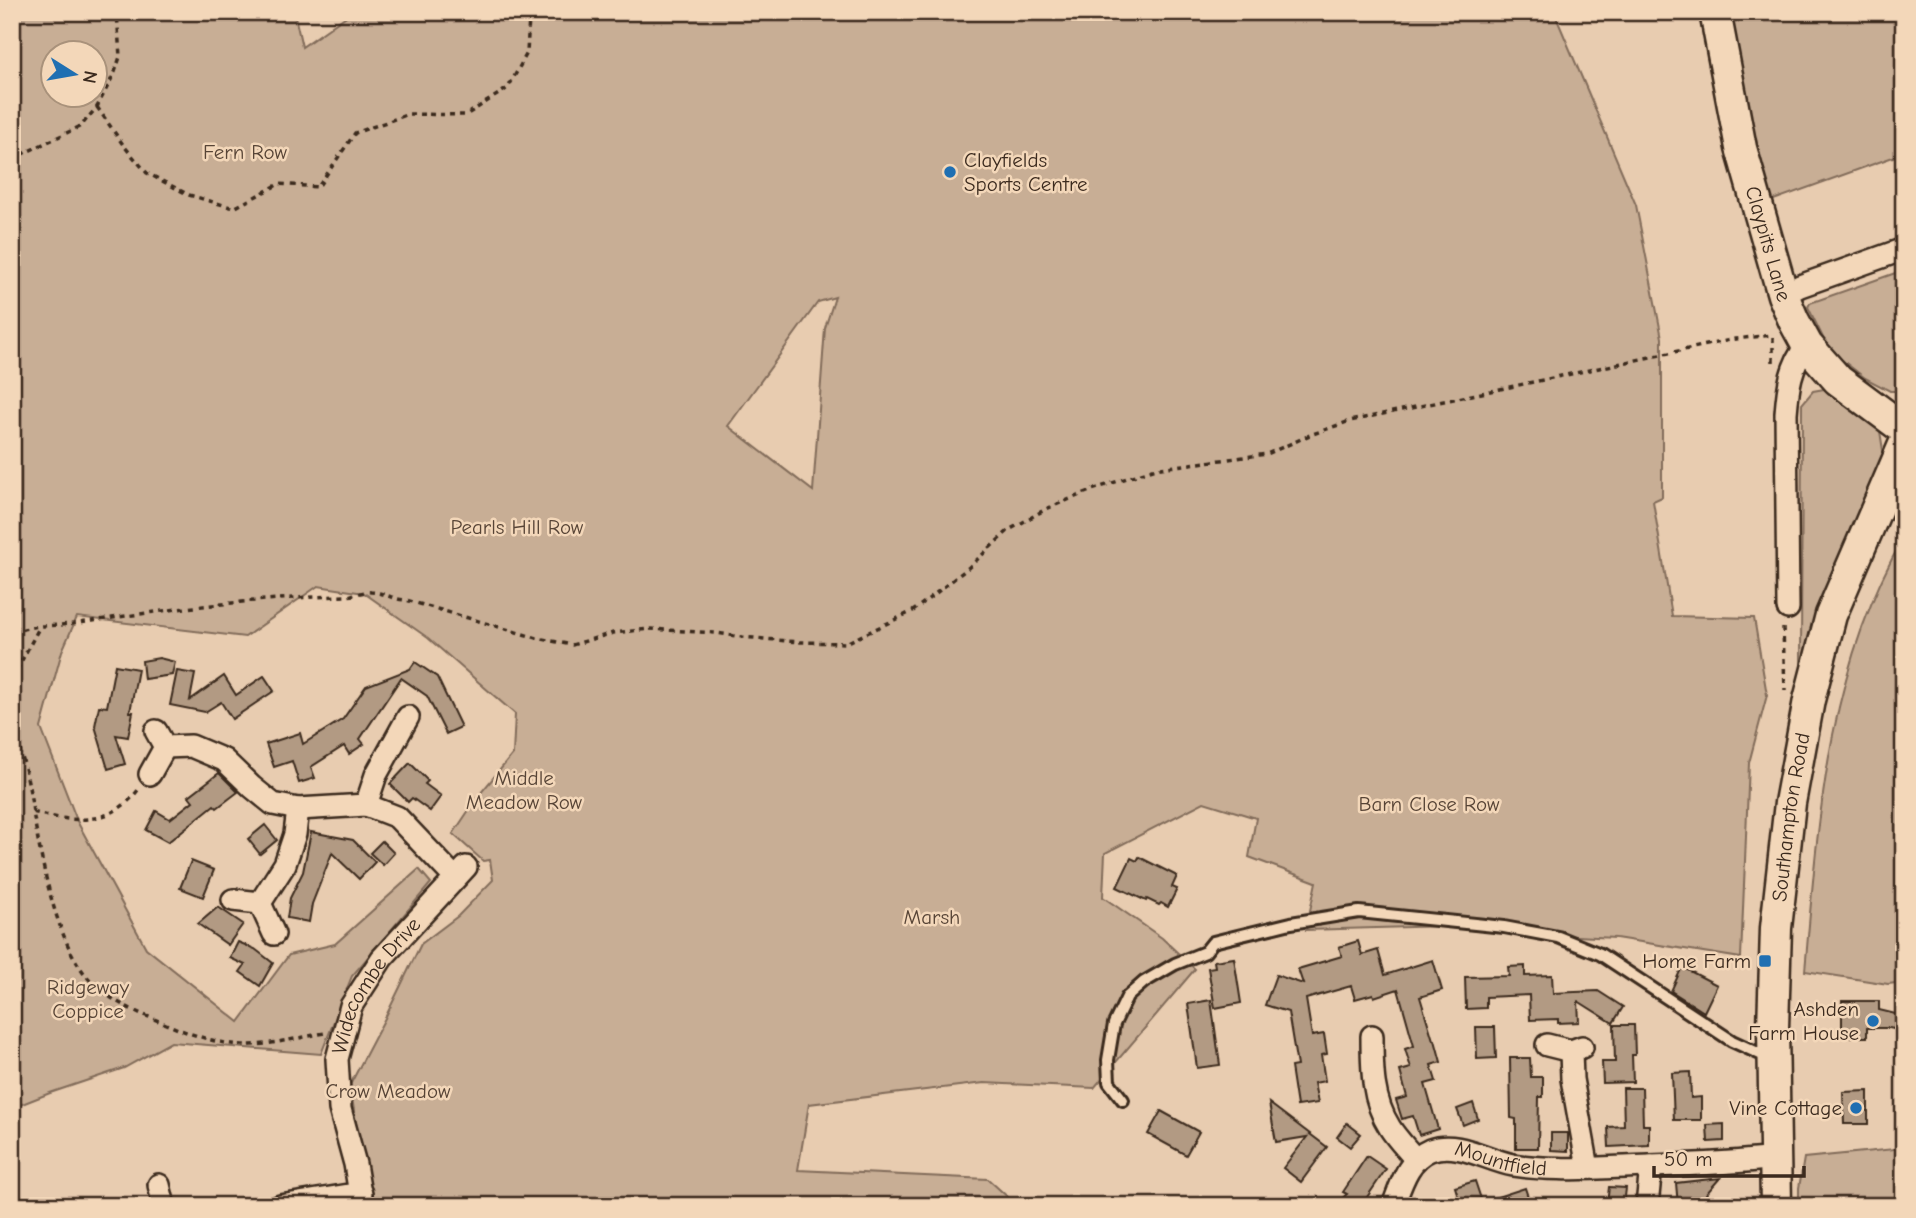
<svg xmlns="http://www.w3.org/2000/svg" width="1916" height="1218" font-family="'Comic Neue',sans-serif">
<rect width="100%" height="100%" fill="#e8ccb0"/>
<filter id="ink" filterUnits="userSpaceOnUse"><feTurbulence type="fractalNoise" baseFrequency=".0143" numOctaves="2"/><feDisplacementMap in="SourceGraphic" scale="14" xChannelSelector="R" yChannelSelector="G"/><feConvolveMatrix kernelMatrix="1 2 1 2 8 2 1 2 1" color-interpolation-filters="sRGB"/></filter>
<g filter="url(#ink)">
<g fill="#c8ae95" stroke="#826c5a" stroke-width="2" fill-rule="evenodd">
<path d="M 12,12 L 294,12 L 302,47 L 352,12 L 1554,12 L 1636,205 L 1662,338 L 1662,497 L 1653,501 L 1672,616 L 1754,618 L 1767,695 L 1749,763 L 1741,958 L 1616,938 L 1477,931 L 1447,926 L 1306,930 L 1316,882 L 1249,857 L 1256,818 L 1204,802 L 1105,853 L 1103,897 L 1162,938 L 1195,969 L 1094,1088 L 984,1083 L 809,1104 L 798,1170 L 988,1179 L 1011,1200 L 1034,1206 L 369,1206 L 350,1085 L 385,1018 L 421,944 L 458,916 L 493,880 L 490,860 L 483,861 L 453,834 L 479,795 L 513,754 L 515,714 L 428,638 L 364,593 L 318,586 L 245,637 L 77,617 L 62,651 L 41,728 L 78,823 L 146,948 L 239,1022 L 289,955 L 335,944 L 419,869 L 431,883 L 352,976 L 321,1054 L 171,1042 L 124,1068 L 50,1093 L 12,1108 ZM 52,52 L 94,52 L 94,94 L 52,94 ZM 835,297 L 825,328 L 813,491 L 728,426 L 818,302 Z"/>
<path d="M 1725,12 L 1904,12 L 1904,153 L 1771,201 Z"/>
<path d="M 1904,270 L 1904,391 L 1890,391 L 1865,378 L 1829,350 L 1808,307 L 1810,303 Z"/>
<path d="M 1824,389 L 1866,417 L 1880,431 L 1884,457 L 1801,667 L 1802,404 L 1813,391 Z"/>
<path d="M 1904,537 L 1904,982 L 1888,984 L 1805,971 C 1818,823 1827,669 1904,537 Z"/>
<path d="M 1904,1148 L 1904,1206 L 1847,1206 L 1836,1203 L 1835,1206 L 1799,1206 L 1799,1188 L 1804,1158 Z"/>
</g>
<g fill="#b29a83" stroke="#3b2a1e" stroke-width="2">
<path d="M 159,658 L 175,662 L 172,675 L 144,679 L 142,661 Z"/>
<path d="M 415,662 L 437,677 L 461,727 L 446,734 L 427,696 L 401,678 L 360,739 L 364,744 L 349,754 L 344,746 L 311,767 L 315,778 L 299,783 L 292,761 L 274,767 L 266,744 L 300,733 L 303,744 L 343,719 L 366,686 L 410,669 Z"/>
<path d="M 115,665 L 138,669 L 130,712 L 133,712 L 128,737 L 116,735 L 125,764 L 108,769 L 95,726 L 99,706 L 107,707 Z"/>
<path d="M 177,671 L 195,674 L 190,700 L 224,676 L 236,695 L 264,676 L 274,691 L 232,719 L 221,702 L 205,712 L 170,705 Z"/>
<path d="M 410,763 L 428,781 L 425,784 L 441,796 L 430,811 L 412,798 L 408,802 L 390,784 Z"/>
<path d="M 219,773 L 238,792 L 217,808 L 214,805 L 168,842 L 146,830 L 156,811 L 170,819 L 193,801 L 189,796 Z"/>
<path d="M 265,825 L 277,840 L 260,854 L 248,839 Z"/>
<path d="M 311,832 L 353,840 L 375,862 L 359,879 L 332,853 L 312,904 L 309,922 L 287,918 L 290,898 L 303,872 Z"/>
<path d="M 382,841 L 394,853 L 383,865 L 370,853 Z"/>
<path d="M 1139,857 L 1177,876 L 1172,887 L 1177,889 L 1168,907 L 1161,903 L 1159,905 L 1147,899 L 1146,901 L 1117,887 L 1131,858 L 1137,861 Z"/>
<path d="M 191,861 L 214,870 L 203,897 L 180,888 Z"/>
<path d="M 218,907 L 243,924 L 228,945 L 198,924 Z"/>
<path d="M 1358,941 L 1362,955 L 1378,950 L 1385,975 L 1433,960 L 1442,990 L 1420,997 L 1433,1040 L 1435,1040 L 1441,1062 L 1431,1065 L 1436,1081 L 1425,1084 L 1438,1129 L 1419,1135 L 1413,1116 L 1402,1119 L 1396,1100 L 1407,1097 L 1400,1071 L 1411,1068 L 1405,1049 L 1414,1046 L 1398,989 L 1374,997 L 1373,994 L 1355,999 L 1351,986 L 1306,999 L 1312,1036 L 1324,1034 L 1327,1054 L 1321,1055 L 1325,1081 L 1314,1083 L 1318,1103 L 1297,1106 L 1291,1067 L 1297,1066 L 1288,1012 L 1265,1005 L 1276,975 L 1303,984 L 1298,969 L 1342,956 L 1339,947 Z"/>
<path d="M 238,942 L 255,949 L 273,963 L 260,986 L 240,972 L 245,965 L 230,958 Z"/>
<path d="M 1234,958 L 1241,1003 L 1215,1008 L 1208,968 L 1215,967 L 1214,961 Z"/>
<path d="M 1525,966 L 1525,976 L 1552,975 L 1553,993 L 1598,991 L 1623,1007 L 1613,1023 L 1578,1001 L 1579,1022 L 1558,1023 L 1558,1019 L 1530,1020 L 1529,995 L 1486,997 L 1486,1008 L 1466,1009 L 1465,977 L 1509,976 L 1508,967 Z"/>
<path d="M 1682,967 L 1717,985 L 1704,1012 L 1671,991 Z"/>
<path d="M 1211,1000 L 1220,1065 L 1197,1068 L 1188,1004 Z"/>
<path d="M 1842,1001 L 1879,1001 L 1879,1010 L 1904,1016 L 1904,1031 L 1889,1028 L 1867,1028 L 1867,1037 L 1842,1037 Z"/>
<path d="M 1614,1025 L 1634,1025 L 1635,1055 L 1632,1055 L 1633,1082 L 1603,1083 L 1602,1062 L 1615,1062 Z"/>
<path d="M 1476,1027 L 1495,1027 L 1496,1058 L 1477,1059 Z"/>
<path d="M 1510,1058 L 1530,1058 L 1531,1077 L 1543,1077 L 1543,1097 L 1539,1097 L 1538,1148 L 1516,1148 L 1516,1119 L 1511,1118 Z"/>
<path d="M 1690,1072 L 1691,1098 L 1701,1097 L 1701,1120 L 1674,1120 L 1672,1073 Z"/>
<path d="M 1623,1088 L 1642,1088 L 1643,1125 L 1649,1125 L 1649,1145 L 1609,1147 L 1608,1127 L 1624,1126 Z"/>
<path d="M 1868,1091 L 1868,1124 L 1844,1124 L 1843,1092 Z"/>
<path d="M 1269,1103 L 1327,1147 L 1301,1182 L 1283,1168 L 1307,1137 L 1276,1142 Z"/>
<path d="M 1473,1103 L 1478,1119 L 1463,1125 L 1457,1109 Z"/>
<path d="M 1161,1111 L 1199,1132 L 1186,1155 L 1148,1134 Z"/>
<path d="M 1347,1123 L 1361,1134 L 1350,1147 L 1337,1137 Z"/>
<path d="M 1724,1124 L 1724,1141 L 1708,1142 L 1707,1125 Z"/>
<path d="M 1551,1133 L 1568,1133 L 1568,1151 L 1551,1150 Z"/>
<path d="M 1367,1156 L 1386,1169 L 1361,1206 L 1334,1206 L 1347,1194 L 1343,1192 Z"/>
<path d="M 1720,1178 L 1706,1194 L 1707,1201 L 1701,1202 L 1701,1206 L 1678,1206 L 1676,1183 Z"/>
<path d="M 1475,1181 L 1482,1202 L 1525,1188 L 1531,1206 L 1461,1206 L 1455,1187 Z"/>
<path d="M 1609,1187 L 1626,1188 L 1624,1205 L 1607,1204 Z"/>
</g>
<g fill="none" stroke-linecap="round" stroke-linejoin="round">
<defs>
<path id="lane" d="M 1123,1100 L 1109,1082 L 1108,1060 L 1114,1024 L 1127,997 L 1144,982 L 1175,964 L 1205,952 L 1213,942 L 1291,923 L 1359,912 L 1504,927 L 1558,937 L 1600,954 L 1732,1041 L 1771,1059"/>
<g id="street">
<path d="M 1783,295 L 1800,286 L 1904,249"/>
<path d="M 1788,608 L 1786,413 C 1788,388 1790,366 1807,345"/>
<path d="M 156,731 L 165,747 L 191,746 L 224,760 L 252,787 L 273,804 L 298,809"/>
<path d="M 150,774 L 165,747"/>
<path d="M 366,805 L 376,775 L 408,717"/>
<path d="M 233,900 L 260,903 L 285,864 L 295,834 L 298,809 L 366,805 L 397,817 L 455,878"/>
<path d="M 260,903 L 274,934"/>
<path d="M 1372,1036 C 1372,1069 1372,1100 1390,1128 C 1397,1139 1407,1149 1415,1159"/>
<path d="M 1547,1045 L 1571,1051"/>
<path d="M 1582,1047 L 1571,1051 L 1572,1079 L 1588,1168"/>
<path d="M 159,1185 L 164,1206"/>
<path d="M 280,1206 L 361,1193"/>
<path id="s1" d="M 362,1206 L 355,1164 L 340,1109 L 337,1059 L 351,1006 L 382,958 L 466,867"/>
<path id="s2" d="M 1393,1206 C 1401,1185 1408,1159 1430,1150 C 1458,1140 1486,1160 1513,1165 C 1551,1171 1588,1168 1625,1167 C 1675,1165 1726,1164 1775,1158"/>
<path d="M 1647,1206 L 1651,1166"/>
</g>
<g id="secondary">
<path id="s3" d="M 1715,12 L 1741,148 L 1783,295 L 1794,321 L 1807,345 L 1838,380 L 1904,429"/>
<path id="s4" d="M 1776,1206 L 1773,1028 L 1776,928 L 1790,803 L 1809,700 L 1831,615 L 1904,445"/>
</g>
</defs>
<use href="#lane" stroke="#3b2a1e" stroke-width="16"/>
<use href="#street" stroke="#3b2a1e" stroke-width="26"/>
<use href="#secondary" stroke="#3b2a1e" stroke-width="35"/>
<g stroke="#3b2a1e" stroke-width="3.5" stroke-dasharray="5 5" stroke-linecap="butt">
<path d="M 97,107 L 124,146 L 147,173 L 189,195 L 234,208 L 279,184 L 318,187 L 355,133 L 409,114 L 466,115 L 508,88 L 527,53 L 529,17 L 539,12"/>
<path d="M 12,159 L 81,126 L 97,107 L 115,72 L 120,57 L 117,12"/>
<path d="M 1773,362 L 1773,334"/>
<path d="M 1783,628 L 1785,690"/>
<path d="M 12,633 C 35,623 56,627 80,623 C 169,609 255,598 345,596 C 354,596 361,591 371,592 C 383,592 394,600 406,600 L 537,638 L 572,645 L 613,633 L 650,629 L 716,633 L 742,637 L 799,642 L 846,643 L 913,611 L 968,568 L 1009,530 L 1046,509 L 1092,490 L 1153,469 L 1267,454 L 1310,435 L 1350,421 L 1735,339 L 1773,335"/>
<path d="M 12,679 L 40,626"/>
<path d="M 12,730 C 24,756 29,784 33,812 C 41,859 55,935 84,973 C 102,996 128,1009 154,1019 C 185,1032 218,1046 251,1045 C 276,1044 301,1037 325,1033"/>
<path d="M 33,812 C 71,823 112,826 138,790"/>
</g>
<use href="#lane" stroke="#f3d7b9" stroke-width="10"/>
<use href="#street" stroke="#f3d7b9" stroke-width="21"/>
<use href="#secondary" stroke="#f3d7b9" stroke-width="30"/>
</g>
</g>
<g fill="#1f6fb2" stroke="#f3d7b9" stroke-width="2.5">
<circle cx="950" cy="172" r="7"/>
<rect x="1758" y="954" width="14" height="14" rx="3.5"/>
<circle cx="1873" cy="1021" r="7"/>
<circle cx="1856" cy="1108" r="7"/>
</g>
<g text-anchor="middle" stroke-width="5" stroke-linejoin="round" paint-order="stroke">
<g font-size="21" fill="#574436" stroke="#f3d7b9">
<text x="245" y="159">Fern Row</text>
<text x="517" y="534">Pearls Hill Row</text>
<text x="524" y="785">Middle<tspan x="524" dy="24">Meadow Row</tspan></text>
<text x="1429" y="811">Barn Close Row</text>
<text x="932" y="924">Marsh</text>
<text x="88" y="994">Ridgeway<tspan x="88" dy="24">Coppice</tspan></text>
<text x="388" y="1098">Crow Meadow</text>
</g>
<g font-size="21" fill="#3b2a1e" stroke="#f3d7b9" text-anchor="end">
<text x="964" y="167" text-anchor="start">Clayfields<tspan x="964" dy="24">Sports Centre</tspan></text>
<text x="1751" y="968">Home Farm</text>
<text x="1859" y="1016">Ashden<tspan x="1859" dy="24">Farm House</tspan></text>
<text x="1842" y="1115">Vine Cottage</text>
</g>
<g font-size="21" fill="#3b2a1e" stroke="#f3d7b9">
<text dy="7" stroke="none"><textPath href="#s3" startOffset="238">Claypits Lane</textPath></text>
<text dy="7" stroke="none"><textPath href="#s4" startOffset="390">Southampton Road</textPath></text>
<text dy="7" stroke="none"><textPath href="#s1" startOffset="234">Widecombe Drive</textPath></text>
<text dy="7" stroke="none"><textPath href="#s2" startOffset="142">Mountfield</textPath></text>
</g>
</g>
<rect width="1916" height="1218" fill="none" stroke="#f3d7b9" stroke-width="42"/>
<rect x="21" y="21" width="1874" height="1176" fill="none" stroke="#3b2a1e" stroke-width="2.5" filter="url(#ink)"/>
<g transform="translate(74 74) rotate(101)"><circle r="33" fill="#f3d7b9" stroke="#a9927b" stroke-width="2"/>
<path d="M0-5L12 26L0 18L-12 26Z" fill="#1f6fb2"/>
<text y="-10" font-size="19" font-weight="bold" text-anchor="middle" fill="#3b2a1e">N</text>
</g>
<path d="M1654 1166v10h150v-10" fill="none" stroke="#3b2a1e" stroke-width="3.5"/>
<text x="1664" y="1166" font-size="21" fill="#3b2a1e" stroke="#f3d7b9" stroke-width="5" paint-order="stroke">50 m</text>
</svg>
